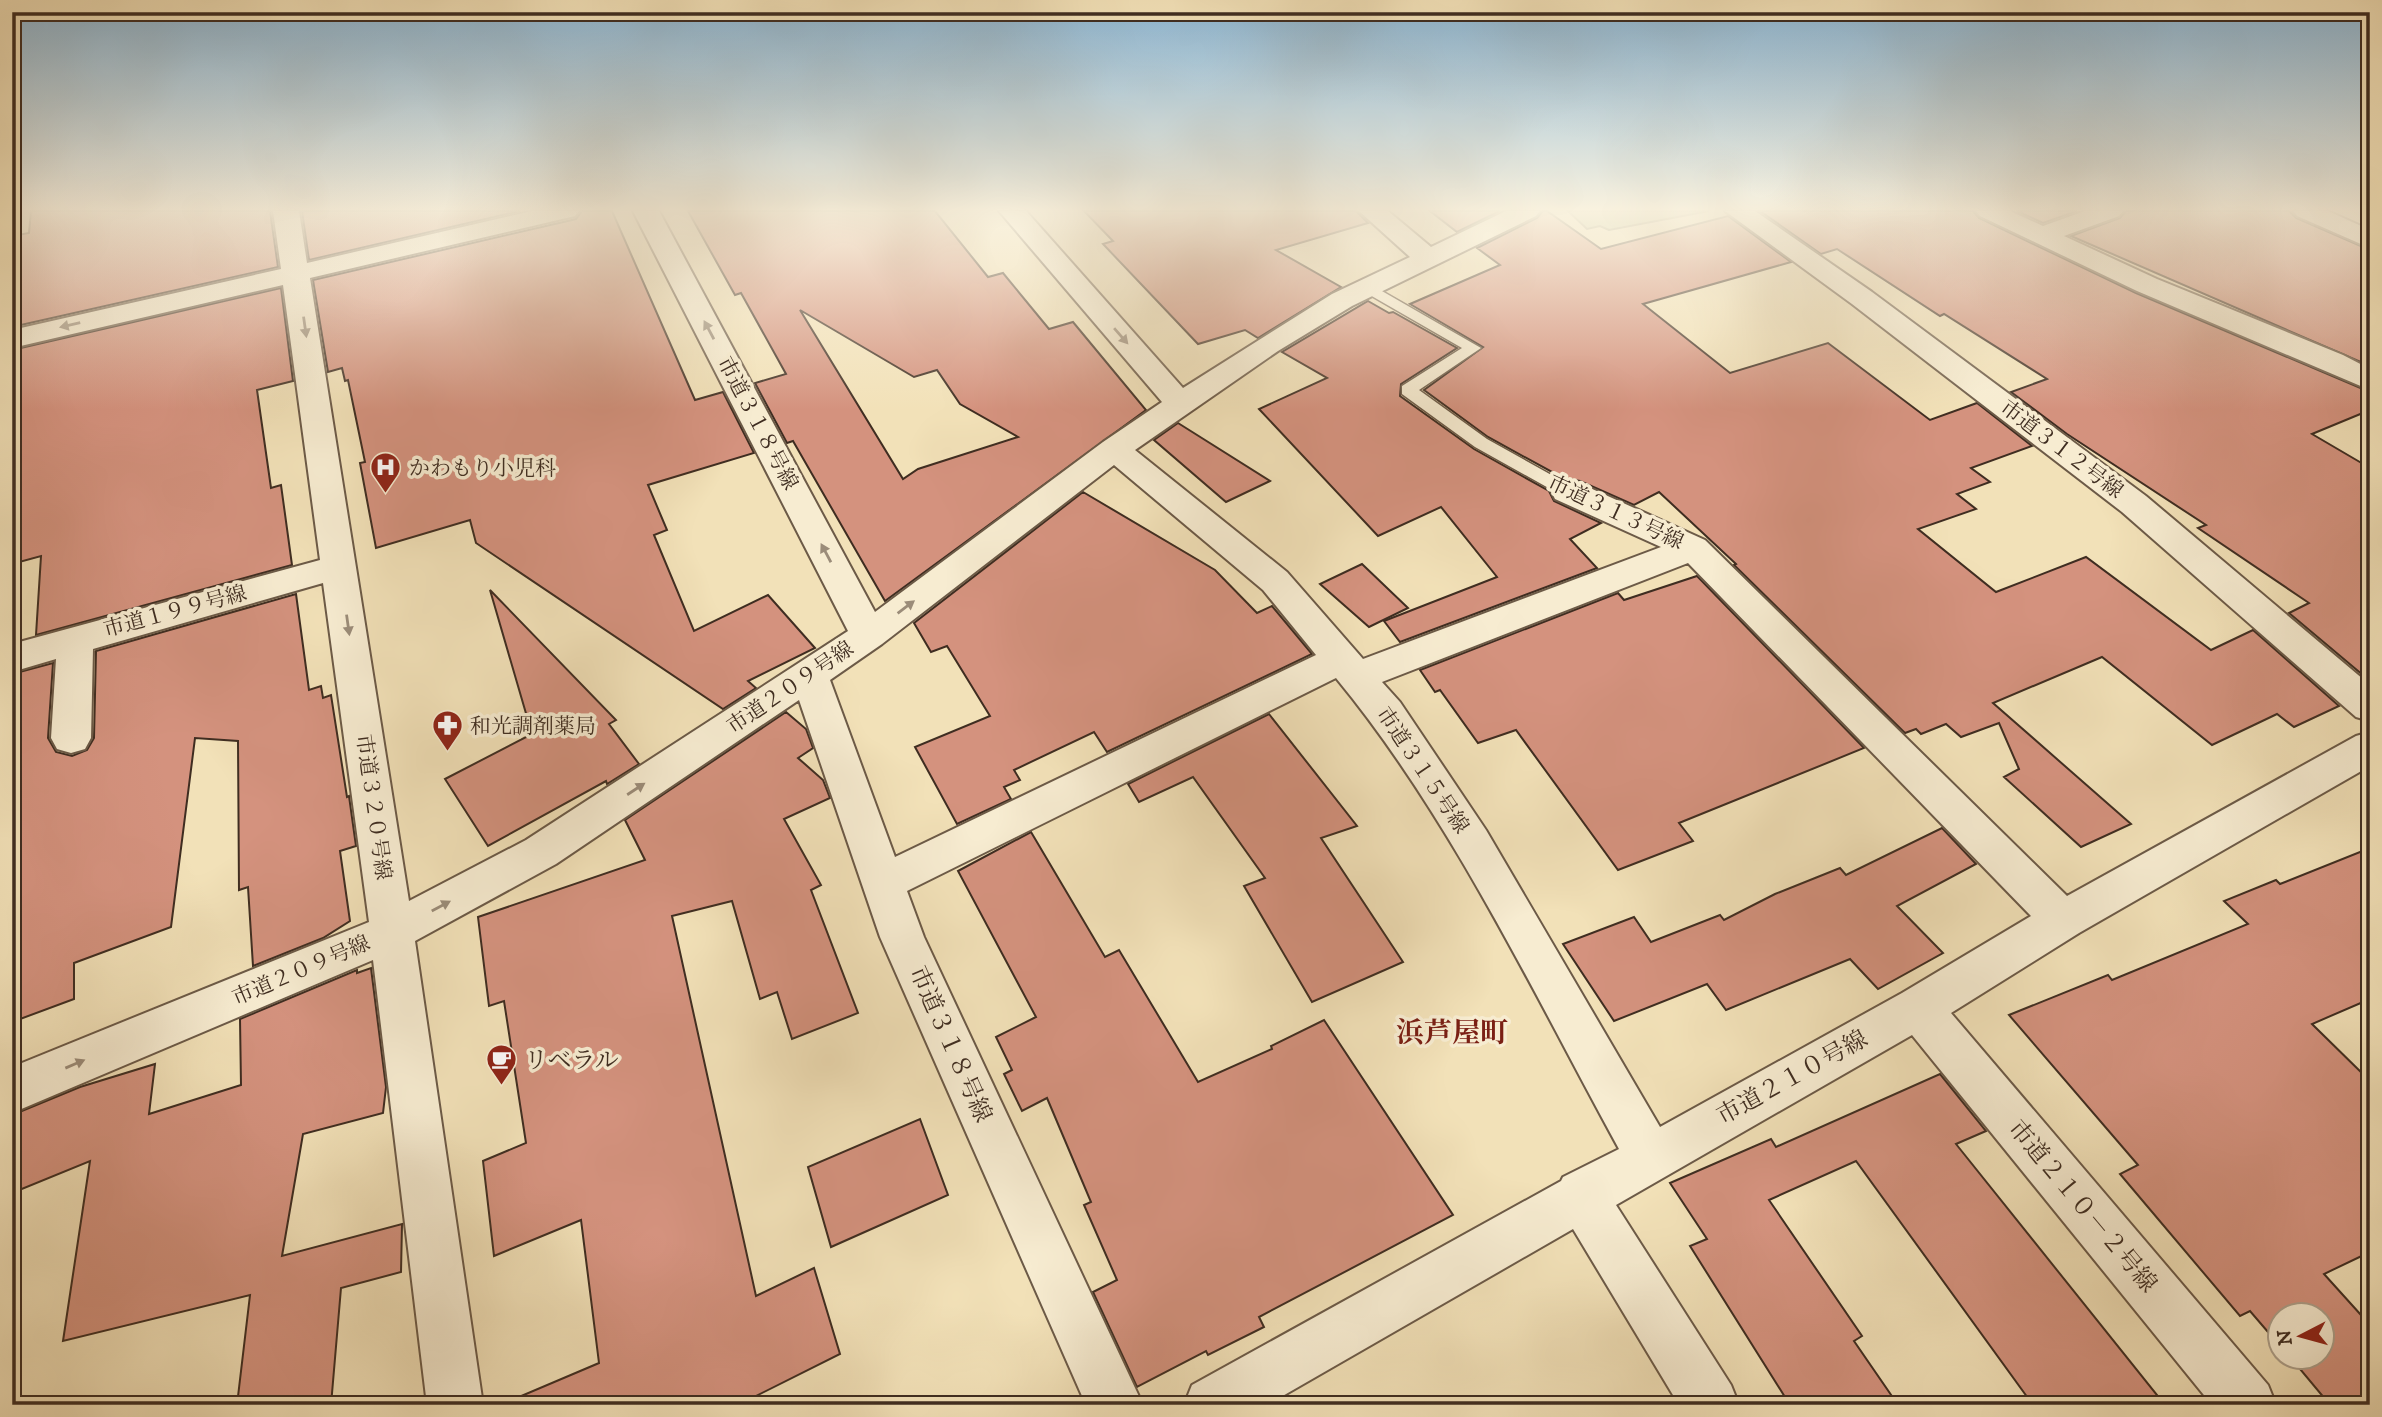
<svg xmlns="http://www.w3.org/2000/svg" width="2382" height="1417" font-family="'IM FELL DW Pica','Noto Serif JP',serif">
<rect width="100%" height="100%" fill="#f2e1b8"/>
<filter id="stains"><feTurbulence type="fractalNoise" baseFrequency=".00286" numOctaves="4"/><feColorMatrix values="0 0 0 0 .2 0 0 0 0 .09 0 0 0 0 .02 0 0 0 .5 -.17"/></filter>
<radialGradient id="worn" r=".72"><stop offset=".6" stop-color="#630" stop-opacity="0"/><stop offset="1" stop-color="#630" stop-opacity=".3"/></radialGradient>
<path fill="#b8c391" stroke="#7c7859" stroke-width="2" d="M 1568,211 L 1709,211 L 1609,230 L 1600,226 L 1587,229 Z"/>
<g fill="#d4927e" stroke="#3f2d21" stroke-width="2" fill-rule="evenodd">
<path d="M 31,211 L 270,211 L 278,267 L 12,327 L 12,236 L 29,233 Z"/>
<path d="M 302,211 L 520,211 L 309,260 Z"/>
<path d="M 582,211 L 612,211 L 695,400 L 723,392 L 754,453 L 648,485 L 667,530 L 654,535 L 694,631 L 768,595 L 815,648 L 748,681 L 756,688 L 723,709 L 476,543 L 470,520 L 376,548 L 360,463 L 365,462 L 348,380 L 345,381 L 342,368 L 328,372 L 313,280 L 576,219 Z"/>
<path d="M 688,211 L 935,211 L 988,277 L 1003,273 L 1049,329 L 1073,322 L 1146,410 L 885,601 L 793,441 L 787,443 L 755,383 L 786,374 L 741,293 L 735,295 ZM 800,310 L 914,377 L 937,370 L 960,404 L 1018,437 L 918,469 L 903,479 Z"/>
<path d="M 1084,211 L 1356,211 L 1368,223 L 1276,250 L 1341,287 L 1258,338 L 1245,330 L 1198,344 L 1103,244 L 1113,241 Z"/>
<path d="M 1430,211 L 1500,211 L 1457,232 Z"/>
<path d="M 1543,211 L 1547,211 L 1601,249 L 1728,216 L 1791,262 L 1643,304 L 1730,373 L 1828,343 L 1930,420 L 1977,403 L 2032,446 L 1971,468 L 1990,482 L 1957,494 L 1976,509 L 1918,529 L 1996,592 L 2086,557 L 2211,650 L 2253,630 L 2339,706 L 2294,727 L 2277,714 L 2212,745 L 2102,657 L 1993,703 L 2131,824 L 2081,847 L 2004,777 L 2019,769 L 1999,723 L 1961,737 L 1946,724 L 1921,734 L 1916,729 L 1905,733 L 1734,565 L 1736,564 L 1659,492 L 1634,505 L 1580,481 L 1563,478 L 1488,437 L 1424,390 L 1483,347 L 1410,304 L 1500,265 L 1477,248 L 1537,218 Z"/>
<path d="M 1760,211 L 1973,211 L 1979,218 L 2136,293 L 2370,392 L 2370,410 L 2312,434 L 2370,468 L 2370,681 L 2289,613 L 2309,603 L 2198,528 L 2206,525 L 2067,434 L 2011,392 L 2047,379 L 1944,314 L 1940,316 L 1837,249 L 1821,254 Z"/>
<path d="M 2017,211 L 2077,211 L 2043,223 Z"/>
<path d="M 2126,211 L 2289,211 L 2296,218 L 2370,250 L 2370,366 L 2071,236 L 2120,218 Z"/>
<path d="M 281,288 L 293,381 L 257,390 L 271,488 L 281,485 L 292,565 L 36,635 L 41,556 L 12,564 L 12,350 Z"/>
<path d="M 1368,301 L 1389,313 L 1393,312 L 1457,348 L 1401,384 L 1400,396 L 1474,449 L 1549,491 L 1554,501 L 1601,523 L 1570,539 L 1597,568 L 1400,642 L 1384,621 L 1497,577 L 1441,507 L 1378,536 L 1259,409 L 1327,378 L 1282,352 Z"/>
<path d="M 1178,423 L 1270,481 L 1226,502 L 1154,440 Z"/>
<path d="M 1083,492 L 1215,570 L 1257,613 L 1272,606 L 1312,654 L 1107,752 L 1094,732 L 1014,770 L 1020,780 L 1004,787 L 1011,799 L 957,824 L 915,747 L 990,716 L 947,646 L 931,652 L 914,623 Z"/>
<path d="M 1362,564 L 1408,608 L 1369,627 L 1320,584 Z"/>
<path d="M 1697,576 L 1864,748 L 1679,823 L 1693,841 L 1618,870 L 1516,730 L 1478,743 L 1440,690 L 1435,692 L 1420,670 L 1618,593 L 1624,600 Z"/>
<path d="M 490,590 L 616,720 L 609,724 L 639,764 L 607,784 L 606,781 L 488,846 L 445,779 L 532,734 Z"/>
<path d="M 296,594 L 309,690 L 321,686 L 323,698 L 331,695 L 347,797 L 349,796 L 356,846 L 340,851 L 350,921 L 323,938 L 253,966 L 248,887 L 239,890 L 238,741 L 195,738 L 171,927 L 74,963 L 74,999 L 12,1022 L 12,674 L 53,663 L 48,738 L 56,752 L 72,756 L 87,750 L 94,738 L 96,651 Z"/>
<path d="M 786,712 L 806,729 L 813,748 L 798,758 L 823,780 L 830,798 L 784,819 L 821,885 L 811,890 L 858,1013 L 792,1039 L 777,992 L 760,999 L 732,901 L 672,916 L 756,1296 L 814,1268 L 840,1354 L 738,1405 L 500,1405 L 599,1363 L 581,1220 L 494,1256 L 483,1161 L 526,1143 L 504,1001 L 489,1006 L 478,917 L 645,860 L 625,820 Z"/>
<path d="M 1269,714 L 1357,826 L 1321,838 L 1403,962 L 1312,1002 L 1244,886 L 1265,878 L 1193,777 L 1139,802 L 1128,784 Z"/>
<path d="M 1942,828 L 1976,864 L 1897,906 L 1943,953 L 1878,989 L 1850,959 L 1726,1010 L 1707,984 L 1614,1021 L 1563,944 L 1634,917 L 1651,942 L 1720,915 L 1724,920 L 1775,894 L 1840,868 L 1846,875 Z"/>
<path d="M 1031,832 L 1105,957 L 1119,950 L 1198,1082 L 1272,1049 L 1271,1046 L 1324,1020 L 1453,1215 L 1259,1317 L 1264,1327 L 1208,1355 L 1206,1351 L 1137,1387 L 1093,1292 L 1117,1280 L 1084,1205 L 1091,1202 L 1047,1098 L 1022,1111 L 1004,1074 L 1012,1070 L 996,1037 L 1036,1017 L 958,871 Z"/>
<path d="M 2370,848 L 2370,999 L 2312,1024 L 2370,1081 L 2370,1252 L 2324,1274 L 2370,1325 L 2370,1405 L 2330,1405 L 2290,1357 L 2322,1357 L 2322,1315 L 2280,1315 L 2280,1346 L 2250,1311 L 2240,1316 L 2120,1174 L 2138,1165 L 2009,1015 L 2108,975 L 2112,980 L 2248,924 L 2224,901 L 2276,880 L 2280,884 Z"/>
<path d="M 371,968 L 386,1087 L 383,1113 L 303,1134 L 282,1256 L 402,1224 L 401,1272 L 341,1288 L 331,1405 L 237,1405 L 250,1295 L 63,1341 L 90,1161 L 12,1193 L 12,1115 L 80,1087 L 155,1064 L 149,1114 L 241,1085 L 240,1019 L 357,970 L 357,973 Z"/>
<path d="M 1940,1074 L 1986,1131 L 1956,1144 L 2165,1405 L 2033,1405 L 1856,1161 L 1769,1200 L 1862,1336 L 1854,1341 L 1898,1405 L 1790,1405 L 1690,1246 L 1707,1239 L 1670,1183 L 1771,1139 L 1776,1147 Z"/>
<path d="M 920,1119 L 948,1195 L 831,1247 L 808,1167 Z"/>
</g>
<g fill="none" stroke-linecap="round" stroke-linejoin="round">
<defs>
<path id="service" d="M 1368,283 L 1481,348 L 1419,390 L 1487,439 L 1573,487 L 1576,491 L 1573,495 L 1561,495 L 1475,447 L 1402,394 L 1402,386 L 1462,348 L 1363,291 L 1363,285 Z"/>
<g id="minor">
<path d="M 273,211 L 299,211 L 307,263 L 532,211 L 579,211 L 575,216 L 310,278 L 409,901 L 526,840 L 848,631 L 633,211 L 659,211 L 875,612 L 1103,442 L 1162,402 L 999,211 L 1026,211 L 1183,388 L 1332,294 L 1410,257 L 1359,211 L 1388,211 L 1431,247 L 1506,211 L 1540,211 L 1536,216 L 1352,306 L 1278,351 L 1135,450 L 1287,572 L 1363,659 L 1661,547 L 1555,499 L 1551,491 L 1555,483 L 1567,480 L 1579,483 L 1705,540 L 2067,896 L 2356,736 L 2370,732 L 2370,766 L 2079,933 L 1951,1013 L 2268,1385 L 2276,1405 L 2212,1405 L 1912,1035 L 1616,1205 L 1731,1385 L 1739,1405 L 1679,1405 L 1573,1229 L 1267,1405 L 1184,1405 L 1192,1385 L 1561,1181 L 1563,1177 L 1619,1149 C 1533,992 1450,816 1336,678 L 907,891 L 924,937 L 1143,1405 L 1086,1405 L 880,937 L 799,700 L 556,864 L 415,941 L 483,1405 L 427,1405 L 373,960 L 12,1113 L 12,1067 L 369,922 L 323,583 L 93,649 L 91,738 L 85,749 L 71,753 L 57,749 L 51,738 L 56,659 L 12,672 L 12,644 L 320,560 L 283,285 L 12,348 L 12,330 L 281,269 ZM 1114,465 L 1263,590 L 1316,655 L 895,857 L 830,680 L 882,644 ZM 1688,563 L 2031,916 L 1902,993 L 1660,1127 L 1486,830 L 1400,702 L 1382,682 Z"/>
<path d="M 1725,211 L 1755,211 L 1872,292 L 2146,496 L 2370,685 L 2370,721 L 2356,717 L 2122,512 L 1852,304 Z"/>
<path d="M 1976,211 L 2010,211 L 2043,226 L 2085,211 L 2123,211 L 2119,216 L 2064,236 L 2157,279 L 2343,355 L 2370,369 L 2370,390 L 2137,291 L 1980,216 Z"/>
<path d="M 2293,211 L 2328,211 L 2370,230 L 2370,248 L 2297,216 Z"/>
</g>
</defs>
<use href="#service" stroke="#6c5a47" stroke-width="3"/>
<use href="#minor" stroke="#6c5a47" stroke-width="4"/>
<use href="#service" fill="#f7ecd1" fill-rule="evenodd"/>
<use href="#minor" fill="#f7ecd1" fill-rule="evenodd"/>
</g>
<defs><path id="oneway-solid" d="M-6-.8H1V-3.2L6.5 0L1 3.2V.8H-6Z" transform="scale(1.75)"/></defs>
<g fill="#9b8c79">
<use href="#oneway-solid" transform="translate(70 325) rotate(167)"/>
<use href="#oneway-solid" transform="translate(305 327) rotate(82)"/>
<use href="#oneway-solid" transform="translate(709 330) rotate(-118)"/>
<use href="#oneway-solid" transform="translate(1121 336) rotate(49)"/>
<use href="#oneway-solid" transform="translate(826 553) rotate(-118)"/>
<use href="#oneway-solid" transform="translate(906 607) rotate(-37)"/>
<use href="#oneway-solid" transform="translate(348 625) rotate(82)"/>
<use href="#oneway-solid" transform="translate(636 789) rotate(-33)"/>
<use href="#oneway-solid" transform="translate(441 906) rotate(-28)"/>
<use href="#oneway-solid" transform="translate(75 1064) rotate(-23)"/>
</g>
<linearGradient id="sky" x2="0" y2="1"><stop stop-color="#8bb7d6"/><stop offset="0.51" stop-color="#f9f2df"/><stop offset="1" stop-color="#f9f2df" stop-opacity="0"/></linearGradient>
<rect width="2382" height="410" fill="url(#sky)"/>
<defs>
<symbol id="hospital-pin" viewBox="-11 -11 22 30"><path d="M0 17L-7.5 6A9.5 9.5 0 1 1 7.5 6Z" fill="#8f2418" stroke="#f7ecd1"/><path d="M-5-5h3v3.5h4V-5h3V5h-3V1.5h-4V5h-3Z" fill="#fff"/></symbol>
<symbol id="pharmacy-pin" viewBox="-11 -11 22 30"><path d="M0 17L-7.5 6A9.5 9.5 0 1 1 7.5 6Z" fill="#8f2418" stroke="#f7ecd1"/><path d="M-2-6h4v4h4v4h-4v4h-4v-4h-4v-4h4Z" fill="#fff"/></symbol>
<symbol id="cafe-pin" viewBox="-11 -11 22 30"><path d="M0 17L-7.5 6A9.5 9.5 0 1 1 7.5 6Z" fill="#8f2418" stroke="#f7ecd1"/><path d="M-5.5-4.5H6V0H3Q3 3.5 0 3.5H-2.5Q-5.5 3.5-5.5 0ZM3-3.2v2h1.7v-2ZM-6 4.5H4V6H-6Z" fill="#fff"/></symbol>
</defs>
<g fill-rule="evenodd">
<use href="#hospital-pin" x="368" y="450" width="35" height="47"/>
<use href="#pharmacy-pin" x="430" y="708" width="35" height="47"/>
<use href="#cafe-pin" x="484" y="1042" width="35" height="47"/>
</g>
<g text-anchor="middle" stroke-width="7" stroke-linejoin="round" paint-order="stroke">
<g font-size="21" fill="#3f2d21" stroke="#f7ecd1">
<text transform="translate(758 423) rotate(62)" y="7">市道３１８号線</text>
<text transform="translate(2062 449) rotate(37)" y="7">市道３１２号線</text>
<text transform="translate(1616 512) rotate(25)" y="7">市道３１３号線</text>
<text transform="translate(175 611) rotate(-15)" y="7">市道１９９号線</text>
<text transform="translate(790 687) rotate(-34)" y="7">市道２０９号線</text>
<text transform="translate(1423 770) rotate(56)" y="7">市道３１５号線</text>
<text transform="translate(374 807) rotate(82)" y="7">市道３２０号線</text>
<text transform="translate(301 970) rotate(-23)" y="7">市道２０９号線</text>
</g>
<g font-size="21" fill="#3f2d21" stroke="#f7ecd1" text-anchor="start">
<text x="409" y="475">かわもり小児科</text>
<text x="470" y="733">和光調剤薬局</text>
</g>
<g font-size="24" fill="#3f2d21" stroke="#f7ecd1">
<text transform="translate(951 1044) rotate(66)" y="8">市道３１８号線</text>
<text transform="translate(1792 1077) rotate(-29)" y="8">市道２１０号線</text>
<text transform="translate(2083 1206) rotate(50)" y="8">市道２１０－２号線</text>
</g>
<g font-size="24" fill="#3f2d21" stroke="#f7ecd1" text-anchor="start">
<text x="524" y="1068">リベラル</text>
</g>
<g font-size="28" font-weight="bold" fill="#7a1f14" stroke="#f7ecd1">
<text x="1452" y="1042">浜芦屋町</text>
</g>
</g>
<rect width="2382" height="1417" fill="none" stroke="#f2e1b8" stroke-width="42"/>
<rect x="14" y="14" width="2354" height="1389" fill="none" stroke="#3f2d21" stroke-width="3.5"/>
<rect x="21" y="21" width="2340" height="1375" fill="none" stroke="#3f2d21" stroke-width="2"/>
<g transform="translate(2301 1336) rotate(264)"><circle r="33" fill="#f7ecd1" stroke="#ada08b" stroke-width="2"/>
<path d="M0-5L12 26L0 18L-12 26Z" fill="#8f2418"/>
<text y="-10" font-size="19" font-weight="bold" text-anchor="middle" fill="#3f2d21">N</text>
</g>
<rect width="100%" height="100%" filter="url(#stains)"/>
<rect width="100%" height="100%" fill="url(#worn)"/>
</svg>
